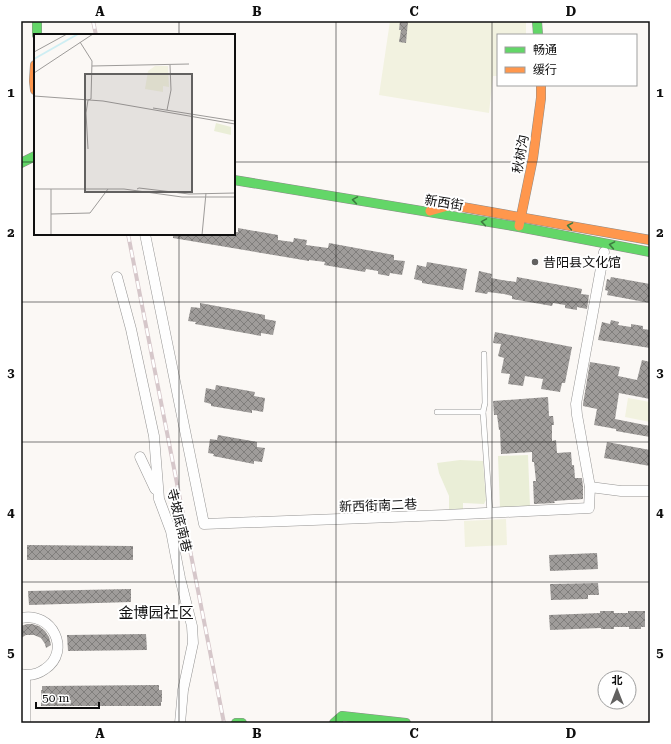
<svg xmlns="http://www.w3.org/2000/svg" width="671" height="744" font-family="'Roboto Serif','Noto Sans SC',serif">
<defs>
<pattern id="building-cross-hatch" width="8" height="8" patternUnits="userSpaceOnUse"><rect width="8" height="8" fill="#9f9c9a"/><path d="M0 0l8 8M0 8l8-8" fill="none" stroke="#807e7c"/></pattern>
</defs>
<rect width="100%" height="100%" fill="#fbf8f5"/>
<g fill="#eaeed7">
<path d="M 528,455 L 530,507 L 500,508 L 498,456 Z"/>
<path d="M 460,460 L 483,461 L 486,500 L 484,504 L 463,503 L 463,509 L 449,510 L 449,496 L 439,473 L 437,463 Z"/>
</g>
<g fill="#f2f2e0">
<path d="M 390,21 L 526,21 L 526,35 L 498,35 L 498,76 L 493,76 L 489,113 L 379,95 Z"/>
<path d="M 628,398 L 650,402 L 650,422 L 625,417 Z"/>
<path d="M 506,519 L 507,545 L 465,547 L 464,521 Z"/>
</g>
<g fill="url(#building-cross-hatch)">
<path d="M 400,21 L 408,21 L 406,43 L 399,42 L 401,30 L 399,30 Z"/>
<path d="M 238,228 L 278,235 L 278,240 L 293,242 L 294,238 L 307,240 L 306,245 L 328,248 L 329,243 L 394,255 L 394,260 L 405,261 L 402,275 L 390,273 L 389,276 L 378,274 L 378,271 L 366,269 L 365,272 L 324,265 L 325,262 L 309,260 L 309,261 L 173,238 L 173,234 L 234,234 L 234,232 L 238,232 Z"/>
<path d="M 427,262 L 467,269 L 463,290 L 422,283 L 422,281 L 414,279 L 417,265 L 426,267 Z"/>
<path d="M 479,271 L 492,274 L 491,278 L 502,280 L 516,282 L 517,277 L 582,289 L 581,294 L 589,295 L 587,309 L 577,307 L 577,310 L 565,308 L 565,305 L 553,303 L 552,306 L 512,299 L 512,296 L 504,294 L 488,292 L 487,294 L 475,292 Z"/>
<path d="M 611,277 L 650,284 L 650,303 L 607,295 L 608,291 L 605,290 L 607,279 L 610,280 Z"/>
<path d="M 200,303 L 265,315 L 265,319 L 276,321 L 273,335 L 261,333 L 261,336 L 195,324 L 196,322 L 188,321 L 191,307 L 200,308 Z"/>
<path d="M 611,320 L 619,322 L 618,325 L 631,327 L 631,324 L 643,326 L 643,329 L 650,330 L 650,348 L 598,340 L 602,322 L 610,324 Z"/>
<path d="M 495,332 L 572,347 L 565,383 L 562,383 L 560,392 L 541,389 L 543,379 L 525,376 L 523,386 L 508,384 L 510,374 L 501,373 L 504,358 L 498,356 L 501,344 L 493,343 Z"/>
<path d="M 642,360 L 650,362 L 650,399 L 619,393 L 615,419 L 650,426 L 650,437 L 616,431 L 616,429 L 594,425 L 597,409 L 583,406 L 583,404 L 590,362 L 620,367 L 618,376 L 637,380 Z"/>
<path d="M 216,385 L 255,392 L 254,396 L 265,398 L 263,412 L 252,410 L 252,413 L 211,406 L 211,404 L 204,402 L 206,388 L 215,390 Z"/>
<path d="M 548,397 L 549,416 L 553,416 L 554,425 L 552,425 L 552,441 L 556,440 L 557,453 L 571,452 L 572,465 L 574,465 L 575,478 L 582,478 L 583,487 L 583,499 L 554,501 L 555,503 L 534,504 L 533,481 L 536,481 L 534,462 L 532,462 L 532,452 L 501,454 L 500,430 L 499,430 L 497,415 L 494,415 L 493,401 Z"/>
<path d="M 218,435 L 257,442 L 257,447 L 265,448 L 262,462 L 254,461 L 254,464 L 213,456 L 214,454 L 208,453 L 210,439 L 217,440 Z"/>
<path d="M 607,442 L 650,450 L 650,466 L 604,458 Z"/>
<path d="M 27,545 L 133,546 L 133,560 L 27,560 Z"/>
<path d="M 597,553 L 598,569 L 550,571 L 549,555 Z"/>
<path d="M 598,583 L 599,595 L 588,595 L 588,599 L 551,600 L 550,584 Z"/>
<path d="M 131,589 L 131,602 L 29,605 L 28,591 Z"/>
<path d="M 600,611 L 614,611 L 614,613 L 628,613 L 628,611 L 645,611 L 645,627 L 641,627 L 641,629 L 629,629 L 629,627 L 614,627 L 614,629 L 601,629 L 601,628 L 550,630 L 549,615 L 600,613 Z"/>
<path d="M 27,624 L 32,624 L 39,626 L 45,631 L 49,637 L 51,645 L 46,648 L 45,644 L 41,638 L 34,635 L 26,635 L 21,638 L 21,626 Z"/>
<path d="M 146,634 L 147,650 L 68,651 L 67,635 Z"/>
<path d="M 159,685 L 159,690 L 162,690 L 162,702 L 161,702 L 161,706 L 41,706 L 41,690 L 42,690 L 42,686 Z"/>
</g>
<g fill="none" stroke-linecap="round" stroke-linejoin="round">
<defs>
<g id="lane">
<path d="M 437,412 L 483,412 L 490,513"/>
<path d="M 483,412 L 485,403 L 484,354"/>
</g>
<g id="street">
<path d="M 145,234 L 204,524 L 445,515 L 589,508 L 590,487 L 577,415 L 576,404 L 604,252"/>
<path d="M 117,277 L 131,329 L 154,436 L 159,499 L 171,531 L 180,578 L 192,626 L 193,643 L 183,690 L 180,723"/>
<path d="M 140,457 L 155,489"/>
<path d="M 590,487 L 621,491 L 650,491"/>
<path d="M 21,618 C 52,611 72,651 45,669 C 38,674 29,676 21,674"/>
<path d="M 25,675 L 25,723"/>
</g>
<g id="fast">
<path d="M 37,21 L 37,35"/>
<path d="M 537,21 L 538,35"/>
<path d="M 21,163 L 35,156"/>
<path d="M 234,180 L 519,227 L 650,252"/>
<path d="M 236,723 L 242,723"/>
<path d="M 334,723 L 342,716 L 406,723"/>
</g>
<g id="slow">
<path d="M 35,65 L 34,81 L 35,90"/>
<path d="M 430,211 L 451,205 L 650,240"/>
<path d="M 519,226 L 533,158 L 541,98 L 541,85"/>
</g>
</defs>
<use href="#lane" stroke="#959493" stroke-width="6"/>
<use href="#street" stroke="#959493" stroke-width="11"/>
<use href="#fast" stroke="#8c8b89" stroke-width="10"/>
<use href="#slow" stroke="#8c8b89" stroke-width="10"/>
<use href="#lane" stroke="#fefefe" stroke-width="5"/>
<use href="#street" stroke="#fefefe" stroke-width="10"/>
<use href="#fast" stroke="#63d668" stroke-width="9"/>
<use href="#slow" stroke="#ff974d" stroke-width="9"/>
<defs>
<g id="rail">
<path d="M 93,21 L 96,35"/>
<path d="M 128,234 L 224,723"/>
</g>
</defs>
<use href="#rail" stroke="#d6c7ca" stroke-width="4"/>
<use href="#rail" stroke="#fff" stroke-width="2.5" stroke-dasharray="8" stroke-linecap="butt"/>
</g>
<defs><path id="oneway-chevron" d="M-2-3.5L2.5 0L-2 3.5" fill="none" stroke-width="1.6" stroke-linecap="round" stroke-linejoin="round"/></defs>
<g stroke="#3d7c40">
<use href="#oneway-chevron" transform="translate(355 200) rotate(-171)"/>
<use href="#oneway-chevron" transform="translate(484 222) rotate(-171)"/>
<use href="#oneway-chevron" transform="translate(570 226) rotate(-170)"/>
<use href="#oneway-chevron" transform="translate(612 245) rotate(-170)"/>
</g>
<path fill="none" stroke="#0f0f0f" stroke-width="1" stroke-opacity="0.55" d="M 179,21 L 179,35M 336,21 L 336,723M 492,21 L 492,723M 21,162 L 35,162M 234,162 L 650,162M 179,234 L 179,723M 21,302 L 650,302M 21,442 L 650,442M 21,582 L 650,582"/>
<circle fill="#626160" stroke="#fff" stroke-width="1.5" cx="535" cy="262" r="4"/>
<g text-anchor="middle" stroke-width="4" stroke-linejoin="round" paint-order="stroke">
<g font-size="13" fill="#0f0f0f" stroke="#fff">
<text transform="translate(520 154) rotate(-80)" y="5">秋树沟</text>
<text transform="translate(444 202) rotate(9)" y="5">新西街</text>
<text transform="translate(378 505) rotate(-2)" y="5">新西街南二巷</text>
<text transform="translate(180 520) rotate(76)" y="5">寺坡底南巷</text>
</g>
<g font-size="13" fill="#0f0f0f" stroke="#fff" text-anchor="start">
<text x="543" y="267">昔阳县文化馆</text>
</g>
<g font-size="15" fill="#0f0f0f" stroke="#fff">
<text x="156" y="618">金博园社区</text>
</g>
</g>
<g transform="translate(34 34)">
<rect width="201" height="201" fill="#fbf8f5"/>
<path d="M 182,89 L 197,93 L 197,101 L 180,97 Z" fill="#eaeed7"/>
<path d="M 121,32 L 134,32 L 135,53 L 129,52 L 129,58 L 111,55 L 114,37 Z" fill="#f2f2e0"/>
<path fill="none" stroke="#ceeef3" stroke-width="2" d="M 0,25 L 44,0"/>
<path fill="none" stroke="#9d9b99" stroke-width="1" d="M 46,8 L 58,27 L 57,65 L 54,66 L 52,79 L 54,115M 0,18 L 33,0M 58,32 L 155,30M 0,39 L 59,0M 0,62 L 69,67 L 201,90M 119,74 L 201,87M 133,76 L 137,56 L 136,31M 0,155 L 90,155 L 148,163 L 201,163M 103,155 L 105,154 L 155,160 L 201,159M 17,180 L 56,179 L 74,155M 17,201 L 17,155M 168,201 L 172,159"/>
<path fill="#626160" fill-opacity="0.15" stroke="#626160" stroke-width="2" d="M 51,40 L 158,40 L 158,158 L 51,158 Z"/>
<rect width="201" height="201" fill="none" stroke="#0f0f0f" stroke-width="2"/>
</g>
<rect width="671" height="744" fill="none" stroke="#ffffff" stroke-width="44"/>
<rect x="497" y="34" width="140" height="52" fill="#ffffff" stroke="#9f9f9f"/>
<rect x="505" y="47" width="20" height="6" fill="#63d668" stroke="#9f9f9f"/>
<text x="533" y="54" font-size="12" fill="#0f0f0f">畅通</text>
<rect x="505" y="67" width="20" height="6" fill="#ff974d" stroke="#9f9f9f"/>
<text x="533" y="74" font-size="12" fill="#0f0f0f">缓行</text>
<g transform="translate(617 690)"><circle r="19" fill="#ffffff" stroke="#9f9f9f"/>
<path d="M0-3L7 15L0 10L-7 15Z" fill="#626160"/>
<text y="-6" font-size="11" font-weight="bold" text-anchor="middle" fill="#0f0f0f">北</text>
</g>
<path d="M36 702v6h63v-6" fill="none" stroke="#0f0f0f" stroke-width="2"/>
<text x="42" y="702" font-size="12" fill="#0f0f0f" stroke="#ffffff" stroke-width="3" paint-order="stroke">50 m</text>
<rect x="22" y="22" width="627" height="700" fill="none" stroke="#0f0f0f" stroke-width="1.5"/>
<g font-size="13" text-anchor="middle" font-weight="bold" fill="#0f0f0f">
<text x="100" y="16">A</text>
<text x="257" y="16">B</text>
<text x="414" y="16">C</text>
<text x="571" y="16">D</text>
<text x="11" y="97">1</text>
<text x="660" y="97">1</text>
<text x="11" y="237">2</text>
<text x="660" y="237">2</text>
<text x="11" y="377">3</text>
<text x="660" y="377">3</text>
<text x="11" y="517">4</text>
<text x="660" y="517">4</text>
<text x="11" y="657">5</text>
<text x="660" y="657">5</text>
<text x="100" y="738">A</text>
<text x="257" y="738">B</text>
<text x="414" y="738">C</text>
<text x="571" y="738">D</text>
</g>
</svg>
